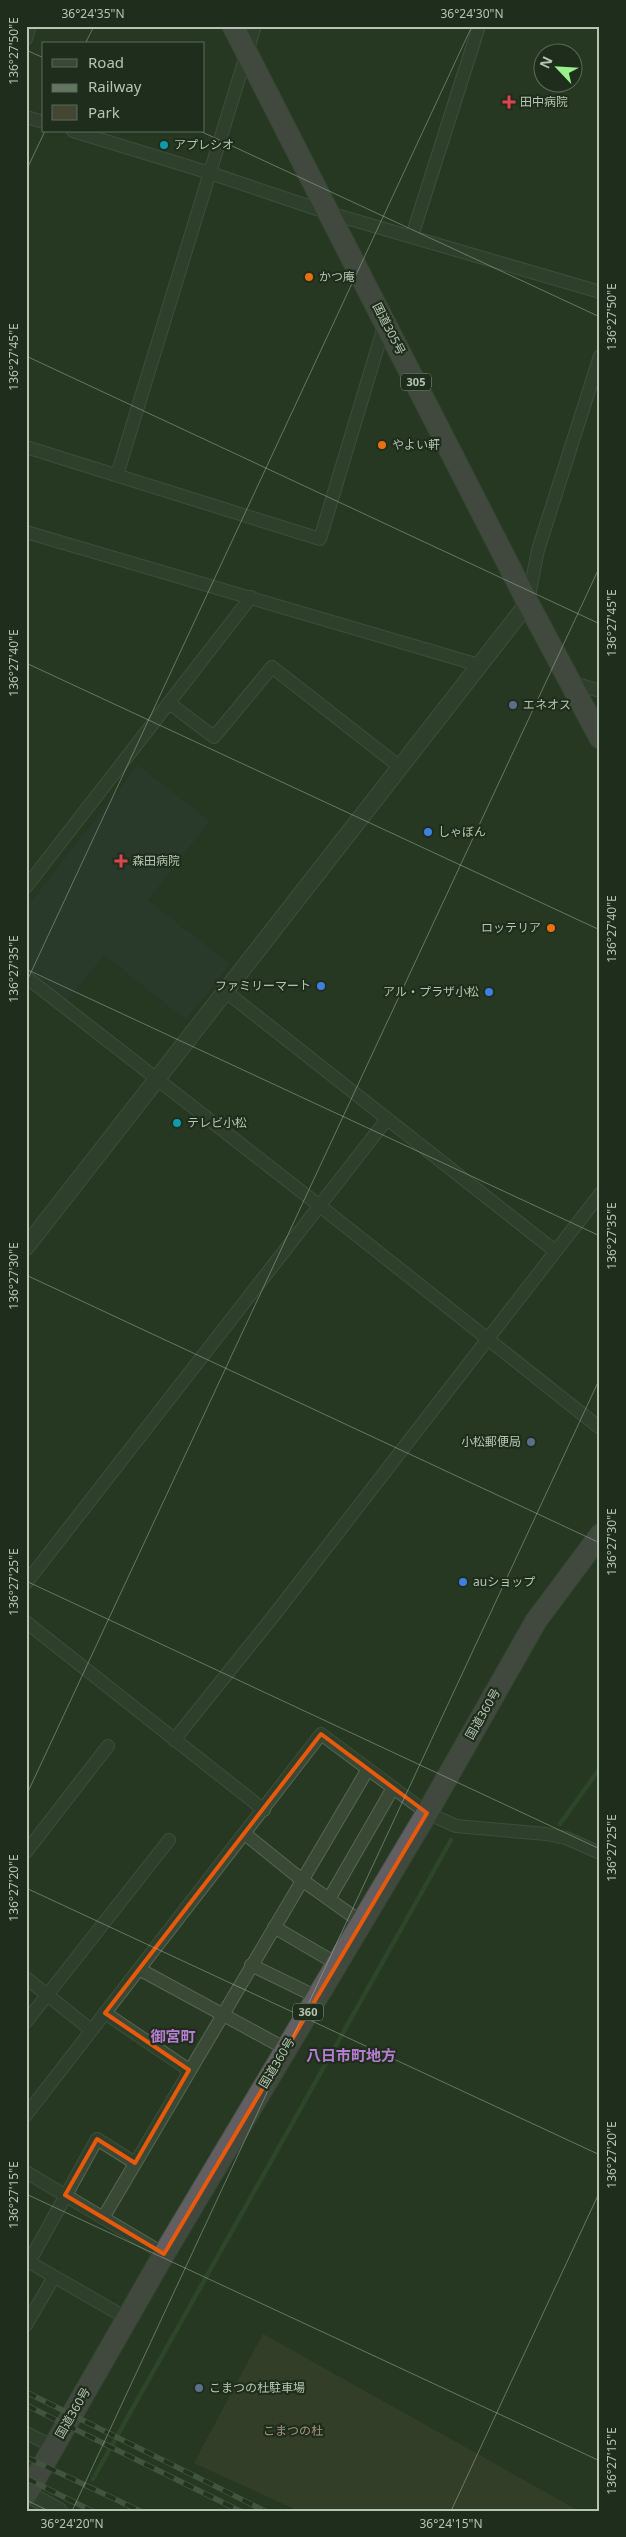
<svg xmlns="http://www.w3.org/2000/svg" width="626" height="2537" font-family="'Noto Sans','Noto Sans JP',sans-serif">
<rect width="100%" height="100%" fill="#273823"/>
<path fill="#2e3a33" d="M 138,765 L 210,821 L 148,900 L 230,964 L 186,1020 L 104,955 L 66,1002 L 26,970 L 26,908 Z"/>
<path fill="#444631" d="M 263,2334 L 579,2511 L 299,2511 L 194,2463 Z"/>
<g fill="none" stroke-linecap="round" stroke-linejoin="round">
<g stroke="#35542f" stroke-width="4.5">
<path d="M 560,1824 L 600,1768"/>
<path d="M 93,2479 L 451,1840"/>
</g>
<defs>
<g id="minor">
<path d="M 26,39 L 30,26"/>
<path d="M 26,117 L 44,122"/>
<path d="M 73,131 L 210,173 L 326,212 L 600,292"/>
<path d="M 412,236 L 479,26"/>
<path d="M 26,447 L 320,539 L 385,323"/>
<path d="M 117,475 L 255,26"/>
<path d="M 26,532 L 479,665"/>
<path d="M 528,601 L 538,550 L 600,356"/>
<path d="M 571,682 L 600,691"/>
<path d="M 169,703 L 214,737 L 272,667 L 400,767"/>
<path d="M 26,887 L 251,597"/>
<path d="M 26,977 L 320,1206 L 600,1428"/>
<path d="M 225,991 L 555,1251"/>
<path d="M 26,1583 L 387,1119"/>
<path d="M 26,1622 L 264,1810"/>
<path d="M 174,1740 L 275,1614 L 600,1194"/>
<path d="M 245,1834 L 302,1880 L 361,1922"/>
<path d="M 26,1852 L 108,1746"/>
<path d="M 329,1899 L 393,1788"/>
<path d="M 274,1927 L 337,1964"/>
<path d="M 251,1965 L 317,1997"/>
<path d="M 139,1969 L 286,2049"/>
<path d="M 26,1978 L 91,2030"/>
<path d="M 105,2013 L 189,2070"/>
<path d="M 26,2022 L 169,1840"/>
<path d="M 26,2115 L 321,1734 L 427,1813 L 456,1826 L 546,1834 L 566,1838 L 600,1853"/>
<path d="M 26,2172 L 164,2254"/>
<path d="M 103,2218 L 368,1769"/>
<path d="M 128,2319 L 29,2262 L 97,2139 L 135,2163"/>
<path d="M 26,2325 L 54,2277"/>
<path d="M 26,2433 L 54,2447"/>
</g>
<g id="tertiary">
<path d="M 26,1247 L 528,603"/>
<path d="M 26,2493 L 59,2511"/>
</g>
<g id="trunk">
<path d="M 233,26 L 528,603 L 600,738"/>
<path d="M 26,2495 L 164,2254 L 427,1813 L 536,1621 L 600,1535"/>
</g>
</defs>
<use href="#minor" stroke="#576754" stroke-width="14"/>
<use href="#tertiary" stroke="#576754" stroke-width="18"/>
<use href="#trunk" stroke="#445441" stroke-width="23"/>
<use href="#minor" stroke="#394936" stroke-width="12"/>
<use href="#tertiary" stroke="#394936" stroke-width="16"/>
<use href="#trunk" stroke="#625e61" stroke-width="21"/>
<defs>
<g id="rail">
<path d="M 26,2392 L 265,2511"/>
<path d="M 26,2405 L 240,2511"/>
<path d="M 26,2457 L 140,2511"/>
<path d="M 26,2478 L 92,2511"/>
</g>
</defs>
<use href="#rail" stroke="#637760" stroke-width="5.5"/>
<use href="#rail" stroke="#1f2e1c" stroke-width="4" stroke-dasharray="11" stroke-linecap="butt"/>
</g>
<path d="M0 0H626V2537H0ZM 321,1734 L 427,1813 L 164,2254 L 65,2195 L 97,2139 L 135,2163 L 189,2070 L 105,2013 Z" fill="#273823" fill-opacity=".55" fill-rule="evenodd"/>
<path fill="none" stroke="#e8590c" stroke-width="4" stroke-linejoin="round" d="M 321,1734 L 427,1813 L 164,2254 L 65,2195 L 97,2139 L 135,2163 L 189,2070 L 105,2013 Z"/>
<path fill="none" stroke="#b4c5b1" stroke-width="1" stroke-opacity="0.45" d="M 85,44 L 94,26M 26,50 L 44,58M 200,131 L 600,317M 26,171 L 45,131M 26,356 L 600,624M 26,663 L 600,930M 26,969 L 600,1236M 26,983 L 472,26M 26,1275 L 600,1543M 26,1581 L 600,1849M 26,1796 L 600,566M 26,1888 L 600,2155M 26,2194 L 600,2461M 26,2500 L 49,2511M 72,2511 L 600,1378M 451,2511 L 600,2191"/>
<g fill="#e0444e" stroke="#1f2e1c" stroke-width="2">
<path d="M506.5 94.5h5v5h5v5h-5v5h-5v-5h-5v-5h5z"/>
<path d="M118.5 853.5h5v5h5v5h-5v5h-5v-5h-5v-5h5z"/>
</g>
<g fill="#0f9aa8" stroke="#1f2e1c" stroke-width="2">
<circle cx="164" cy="145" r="5"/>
<circle cx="177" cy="1123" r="5"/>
</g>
<g fill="#e8710a" stroke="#1f2e1c" stroke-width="2">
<circle cx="309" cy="277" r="5"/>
<circle cx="382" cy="445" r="5"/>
<circle cx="551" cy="928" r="5"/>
</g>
<g fill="#5c6f8a" stroke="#1f2e1c" stroke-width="2">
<circle cx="513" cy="705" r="5"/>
<circle cx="531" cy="1442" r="5"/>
<circle cx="199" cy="2388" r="5"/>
</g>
<g fill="#3f7fe0" stroke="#1f2e1c" stroke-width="2">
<circle cx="428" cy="832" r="5"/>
<circle cx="321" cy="986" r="5"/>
<circle cx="489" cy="992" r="5"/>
<circle cx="463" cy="1582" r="5"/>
</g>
<g text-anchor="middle" stroke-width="4.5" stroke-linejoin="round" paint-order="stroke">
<g fill="#1f2e1c" stroke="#879884" stroke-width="1">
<rect x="401" y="373.5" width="30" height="17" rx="4"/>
<rect x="293" y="2003.5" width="30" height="17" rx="4"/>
</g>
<g font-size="11" font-weight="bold" fill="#b4c5b1">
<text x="416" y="386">305</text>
<text x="308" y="2016">360</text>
</g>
<g font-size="12" fill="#b4c5b1" stroke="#1f2e1c" text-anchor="start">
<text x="520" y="106">田中病院</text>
<text x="174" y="149">アプレシオ</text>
<text x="319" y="281">かつ庵</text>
<text x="392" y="449">やよい軒</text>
<text x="523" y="709">エネオス</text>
<text x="438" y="836">しゃぼん</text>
<text x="132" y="865">森田病院</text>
<text x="541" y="932" text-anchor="end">ロッテリア</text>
<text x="311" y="990" text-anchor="end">ファミリーマート</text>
<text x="479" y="996" text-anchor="end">アル・プラザ小松</text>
<text x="187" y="1127">テレビ小松</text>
<text x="521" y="1446" text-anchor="end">小松郵便局</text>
<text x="473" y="1586">auショップ</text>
<text x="209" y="2392">こまつの杜駐車場</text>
</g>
<g font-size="12" fill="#b4c5b1" stroke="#1f2e1c">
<text transform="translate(389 329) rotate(63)" y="4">国道305号</text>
<text transform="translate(483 1714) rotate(-60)" y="4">国道360号</text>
<text transform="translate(277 2063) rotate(-59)" y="4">国道360号</text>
<text transform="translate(73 2413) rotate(-60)" y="4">国道360号</text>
</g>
<g font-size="12" fill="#a49280" stroke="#1f2e1c">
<text x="293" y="2435">こまつの杜</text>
</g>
<g font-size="15" font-weight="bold" fill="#b97cd4" stroke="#1f2e1c">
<text x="173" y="2042">御宮町</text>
<text x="351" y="2061">八日市町地方</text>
</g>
</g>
<rect width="626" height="2537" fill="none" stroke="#1f2e1c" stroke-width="55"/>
<rect x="42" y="42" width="162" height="90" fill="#1f2e1c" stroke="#5b6a58"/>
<rect x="52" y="59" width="25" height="8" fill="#394936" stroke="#5b6a58"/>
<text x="88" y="68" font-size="15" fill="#b4c5b1">Road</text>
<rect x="52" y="84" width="25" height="8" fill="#637760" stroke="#5b6a58"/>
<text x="88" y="92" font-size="15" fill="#b4c5b1">Railway</text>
<rect x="52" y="105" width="25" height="15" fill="#444631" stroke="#5b6a58"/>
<text x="88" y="118" font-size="15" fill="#b4c5b1">Park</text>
<g transform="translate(558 68) rotate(295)"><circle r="24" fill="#1f2e1c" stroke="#5b6a58"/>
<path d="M0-4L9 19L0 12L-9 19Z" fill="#98f18a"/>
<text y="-8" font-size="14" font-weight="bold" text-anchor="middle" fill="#b4c5b1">N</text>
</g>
<rect x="28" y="28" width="570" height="2482" fill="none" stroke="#b4c5b1" stroke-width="2"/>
<g font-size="12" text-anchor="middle" fill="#b4c5b1">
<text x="93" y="18">36°24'35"N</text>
<text x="472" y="18">36°24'30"N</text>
<text transform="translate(14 51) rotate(-90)" y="4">136°27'50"E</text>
<text transform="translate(612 317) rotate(-90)" y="4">136°27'50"E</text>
<text transform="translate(14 357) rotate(-90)" y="4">136°27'45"E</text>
<text transform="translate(612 623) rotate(-90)" y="4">136°27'45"E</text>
<text transform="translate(14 663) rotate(-90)" y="4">136°27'40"E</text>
<text transform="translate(612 929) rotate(-90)" y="4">136°27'40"E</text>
<text transform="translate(14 969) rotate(-90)" y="4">136°27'35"E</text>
<text transform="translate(612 1236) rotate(-90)" y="4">136°27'35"E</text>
<text transform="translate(14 1276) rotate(-90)" y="4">136°27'30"E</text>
<text transform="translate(612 1542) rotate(-90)" y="4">136°27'30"E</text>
<text transform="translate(14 1582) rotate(-90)" y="4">136°27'25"E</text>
<text transform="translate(612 1848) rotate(-90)" y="4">136°27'25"E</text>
<text transform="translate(14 1888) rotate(-90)" y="4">136°27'20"E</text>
<text transform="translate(612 2155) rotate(-90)" y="4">136°27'20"E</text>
<text transform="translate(14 2195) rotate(-90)" y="4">136°27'15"E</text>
<text transform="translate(612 2461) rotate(-90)" y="4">136°27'15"E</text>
<text x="72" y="2528">36°24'20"N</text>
<text x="451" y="2528">36°24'15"N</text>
</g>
</svg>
